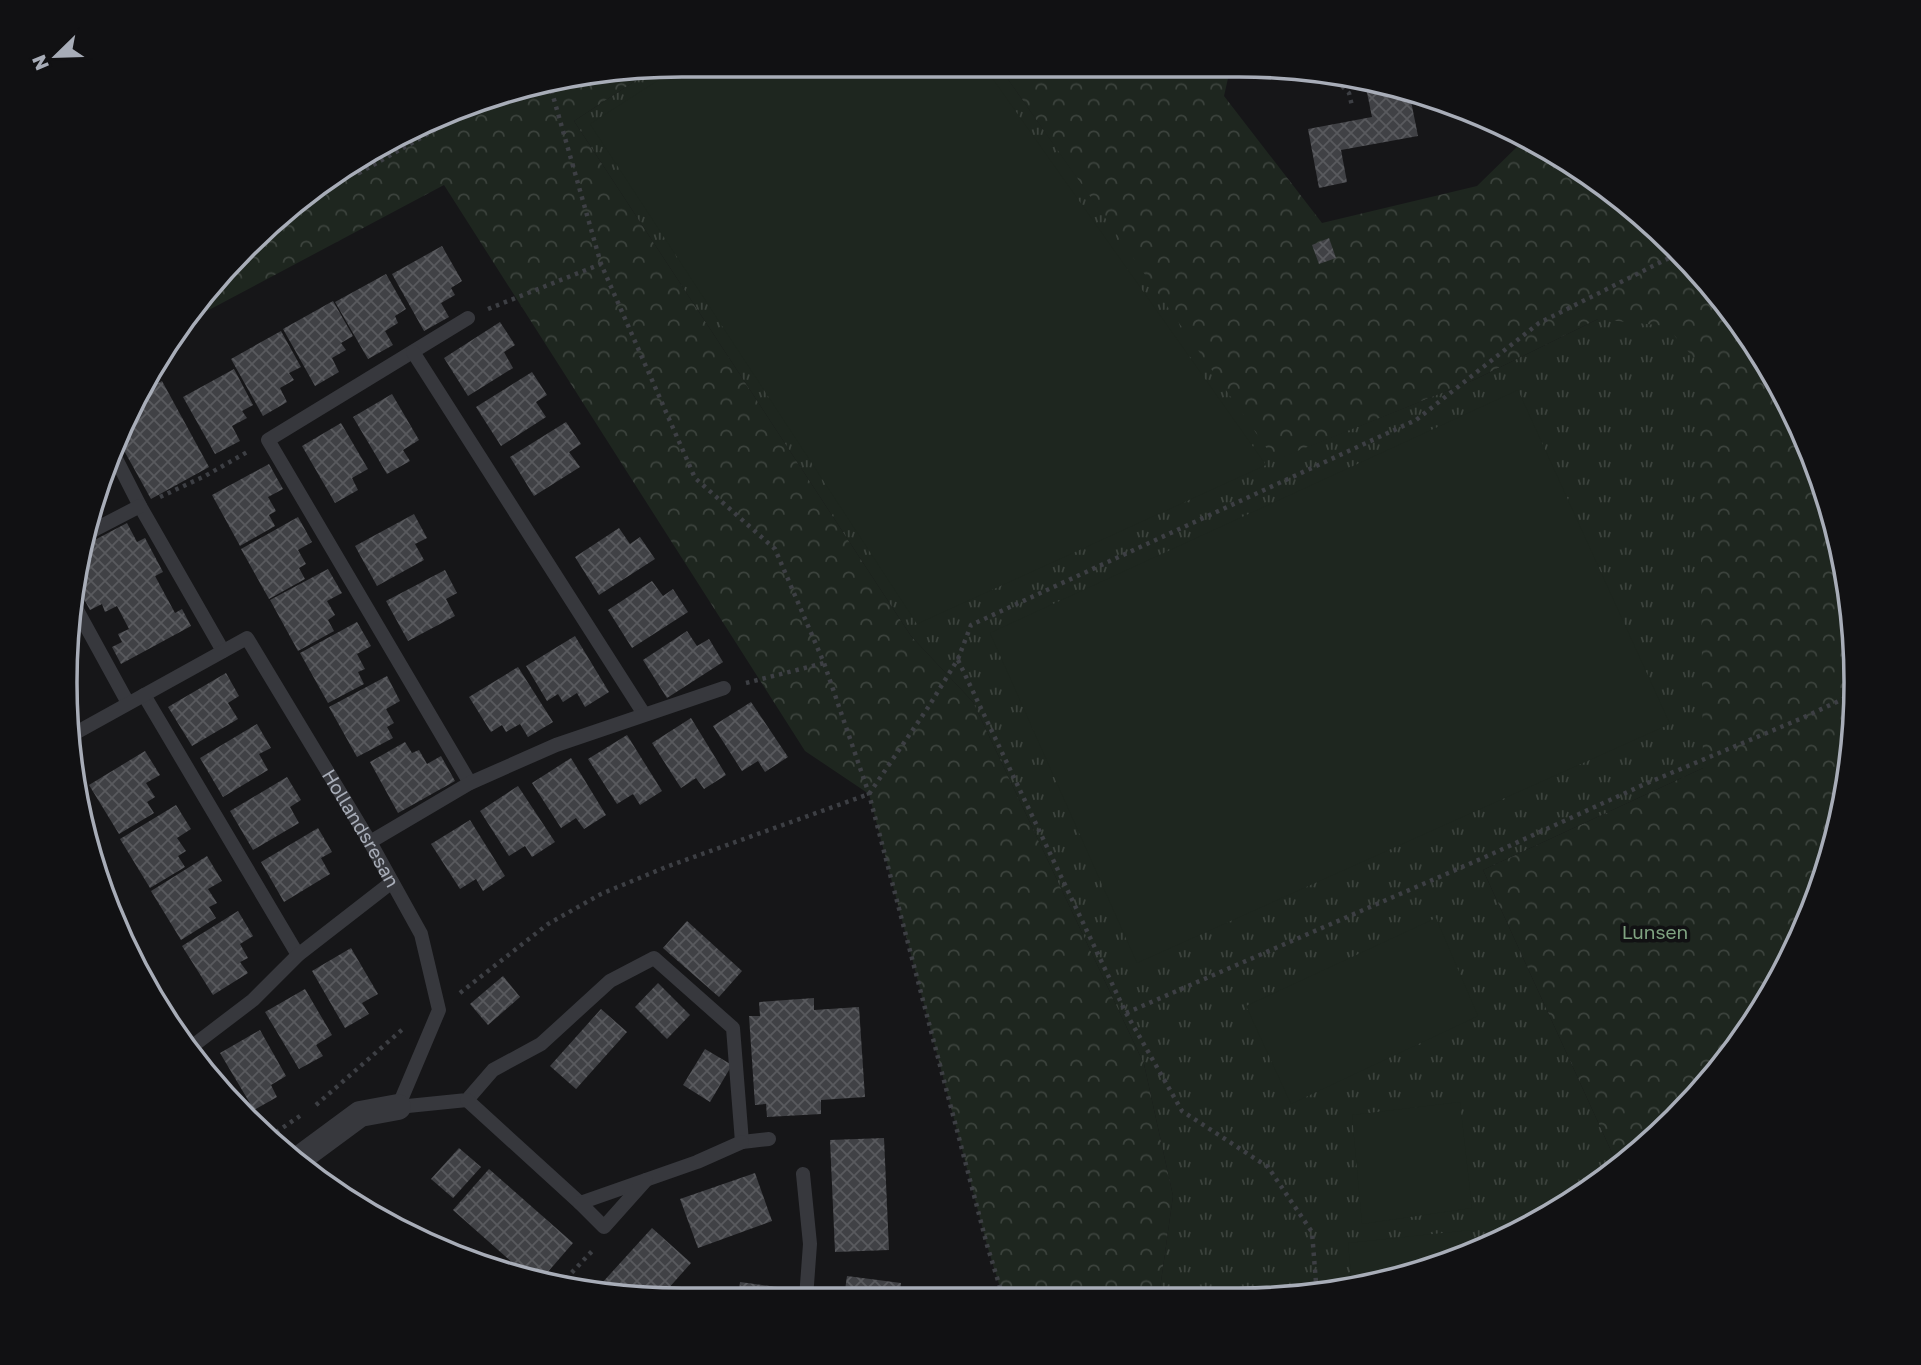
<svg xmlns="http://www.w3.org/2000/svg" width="1921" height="1365" font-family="'Golos Text',sans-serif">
<defs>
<pattern id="forest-crowns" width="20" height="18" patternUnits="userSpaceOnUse" patternTransform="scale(1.75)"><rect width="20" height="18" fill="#1e261f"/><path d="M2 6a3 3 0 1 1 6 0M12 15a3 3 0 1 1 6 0" fill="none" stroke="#3c433d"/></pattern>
<pattern id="park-tufts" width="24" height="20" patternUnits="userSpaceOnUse" patternTransform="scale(1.75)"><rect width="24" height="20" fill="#1e261f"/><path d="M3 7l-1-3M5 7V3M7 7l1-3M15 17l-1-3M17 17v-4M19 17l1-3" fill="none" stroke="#3c433d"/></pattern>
<pattern id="building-cross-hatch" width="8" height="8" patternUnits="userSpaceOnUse" patternTransform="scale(1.75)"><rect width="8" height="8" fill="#404145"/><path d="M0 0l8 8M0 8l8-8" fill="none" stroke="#595a5e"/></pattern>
</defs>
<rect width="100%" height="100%" fill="#161618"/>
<g fill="url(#forest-crowns)">
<path d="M 998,65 L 1231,65 L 1224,96 L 1322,223 L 1477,186 L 1525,139 L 1548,148 L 1703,275 L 1773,373 L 1823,484 L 1851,601 L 1855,723 L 1835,842 L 1793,955 L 1729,1058 L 1646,1147 L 1618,1166 L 1483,870 L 1703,768 L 1598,319 L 1474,380 L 1274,461 Z"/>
<path d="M 655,68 L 574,121 L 911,636 L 973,702 L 1144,1064 L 1173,1196 L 1159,1296 L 1003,1297 L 987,1245 L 869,794 L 805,751 L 444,185 L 190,320 L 218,275 L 340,169 L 522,86 Z"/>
</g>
<path fill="url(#park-tufts)" d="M 682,65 L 998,65 L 1275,460 L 1474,380 L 1598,319 L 1666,326 L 1699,364 L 1703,768 L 1483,870 L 1618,1166 L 1511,1237 L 1320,1295 L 1159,1296 L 1173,1196 L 1144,1064 L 973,702 L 911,636 L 574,121 L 655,68 Z"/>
<g fill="#1e261f">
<path d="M 682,65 L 983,65 L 1266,465 L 917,624 L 590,124 Z"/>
<path d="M 1518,390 L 1670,724 L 1137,963 L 990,633 Z"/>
<path d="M 1436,918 L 1478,1016 L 1291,1104 L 1246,1006 Z"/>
<path d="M 1460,1102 L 1472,1208 L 1362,1224 L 1352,1115 Z"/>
<path d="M 1471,1230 L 1473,1248 L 1352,1285 L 1348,1243 Z"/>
</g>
<g fill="url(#building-cross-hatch)">
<path d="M 1364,78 L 1410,96 L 1418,136 L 1341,150 L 1347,182 L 1319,188 L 1308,129 L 1372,117 Z"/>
<path d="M 1329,238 L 1336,258 L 1319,264 L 1312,245 Z"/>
<path d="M 442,246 L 462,281 L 451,288 L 455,295 L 441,303 L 449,317 L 424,331 L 392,274 Z"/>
<path d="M 386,274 L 406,309 L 395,316 L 398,323 L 385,331 L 393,345 L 368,359 L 335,302 Z"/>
<path d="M 333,301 L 353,336 L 341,343 L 346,350 L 332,358 L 339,372 L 315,386 L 283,329 Z"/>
<path d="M 500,322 L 515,345 L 504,352 L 513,368 L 468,396 L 444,358 Z"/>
<path d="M 281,331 L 301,367 L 289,373 L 294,380 L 280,388 L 287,402 L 263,416 L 231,359 Z"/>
<path d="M 234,369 L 253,405 L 242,411 L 247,418 L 232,426 L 240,441 L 215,454 L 183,397 Z"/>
<path d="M 532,372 L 547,395 L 536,402 L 546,417 L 501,446 L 476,407 Z"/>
<path d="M 162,381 L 209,467 L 151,499 L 117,438 L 147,389 Z"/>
<path d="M 392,394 L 419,440 L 403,450 L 410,461 L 387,474 L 353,417 Z"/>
<path d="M 566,422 L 581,444 L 569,452 L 580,467 L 534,496 L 510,457 Z"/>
<path d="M 341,423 L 368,469 L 352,478 L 358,490 L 335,503 L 302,446 Z"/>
<path d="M 269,464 L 283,489 L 268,497 L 276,511 L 269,515 L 275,526 L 240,546 L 212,495 Z"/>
<path d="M 414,514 L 427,538 L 415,544 L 424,560 L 377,586 L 355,546 Z"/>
<path d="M 298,517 L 312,542 L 298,550 L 306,564 L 299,568 L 305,579 L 269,599 L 241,549 Z"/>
<path d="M 127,523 L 137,542 L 145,538 L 163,572 L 155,576 L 175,613 L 182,609 L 191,626 L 121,664 L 112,647 L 122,642 L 118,634 L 129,629 L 117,606 L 105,612 L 102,604 L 90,610 L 75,583 L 77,574 L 84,570 L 81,565 L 92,559 L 85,545 Z"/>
<path d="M 619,528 L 630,544 L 640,537 L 655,559 L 599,595 L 575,557 Z"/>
<path d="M 328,569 L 342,593 L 327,601 L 335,615 L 328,620 L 334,631 L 298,651 L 270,600 Z"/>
<path d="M 445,570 L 457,593 L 446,599 L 455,616 L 408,641 L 386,601 Z"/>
<path d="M 652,581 L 663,596 L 673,589 L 688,612 L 632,648 L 608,610 Z"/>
<path d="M 357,622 L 371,646 L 357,654 L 365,669 L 358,672 L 364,684 L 328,703 L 300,653 Z"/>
<path d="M 687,631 L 697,646 L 709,639 L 723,662 L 667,698 L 643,660 Z"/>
<path d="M 575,636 L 609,692 L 585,707 L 577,693 L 563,702 L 558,694 L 547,701 L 526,666 Z"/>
<path d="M 518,667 L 553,722 L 528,737 L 520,724 L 506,732 L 502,725 L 491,732 L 469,697 Z"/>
<path d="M 226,673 L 239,696 L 228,703 L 238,719 L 192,746 L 168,707 Z"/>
<path d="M 387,676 L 400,701 L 386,709 L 394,723 L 387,727 L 393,738 L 357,757 L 329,707 Z"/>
<path d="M 751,702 L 788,757 L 765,772 L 758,761 L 742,771 L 713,726 Z"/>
<path d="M 691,718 L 726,775 L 704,789 L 696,778 L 681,788 L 652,743 Z"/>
<path d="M 257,724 L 271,748 L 259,754 L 268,770 L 223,797 L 200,758 Z"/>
<path d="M 627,735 L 662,791 L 640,805 L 633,794 L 617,804 L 588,759 Z"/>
<path d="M 405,742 L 412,753 L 419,750 L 427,764 L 441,756 L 455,781 L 398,813 L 370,762 Z"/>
<path d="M 145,751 L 160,775 L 146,783 L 155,797 L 147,802 L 154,813 L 119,834 L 89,785 Z"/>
<path d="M 571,758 L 606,815 L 584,829 L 576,818 L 561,828 L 532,783 Z"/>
<path d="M 287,777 L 301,800 L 290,807 L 299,823 L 253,850 L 230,811 Z"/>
<path d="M 518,786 L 555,842 L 532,857 L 525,846 L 509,856 L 480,811 Z"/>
<path d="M 176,805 L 191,829 L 177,838 L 186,851 L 178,856 L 185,867 L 150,888 L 120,839 Z"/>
<path d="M 470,820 L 505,876 L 483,891 L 476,879 L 460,889 L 431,844 Z"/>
<path d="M 318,828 L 332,852 L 321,858 L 330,874 L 284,902 L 261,862 Z"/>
<path d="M 207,856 L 222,881 L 208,889 L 217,903 L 209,907 L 216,918 L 181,940 L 151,891 Z"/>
<path d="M 238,911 L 253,936 L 240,944 L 248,958 L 240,962 L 248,973 L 213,995 L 182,946 Z"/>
<path d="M 687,921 L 742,971 L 719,997 L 663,948 Z"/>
<path d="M 351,948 L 378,994 L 362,1003 L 369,1014 L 345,1028 L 312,971 Z"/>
<path d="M 503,976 L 520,997 L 488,1025 L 470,1004 Z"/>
<path d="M 658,983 L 690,1015 L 667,1039 L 635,1007 Z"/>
<path d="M 305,989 L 332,1035 L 316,1045 L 323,1056 L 299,1069 L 265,1012 Z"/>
<path d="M 814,998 L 814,1010 L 859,1007 L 865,1097 L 821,1100 L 821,1114 L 767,1117 L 766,1104 L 755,1105 L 749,1016 L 760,1016 L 759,1002 Z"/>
<path d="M 601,1009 L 627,1032 L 576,1089 L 550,1066 Z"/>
<path d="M 260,1030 L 286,1076 L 271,1085 L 277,1097 L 254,1110 L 220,1053 Z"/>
<path d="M 705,1049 L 732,1065 L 710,1102 L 683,1085 Z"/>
<path d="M 210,1068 L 227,1097 L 227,1098 L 218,1090 L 205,1071 Z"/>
<path d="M 884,1138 L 889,1250 L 835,1252 L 830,1140 Z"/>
<path d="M 459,1148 L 481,1167 L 453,1198 L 431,1179 Z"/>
<path d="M 489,1169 L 573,1243 L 539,1282 L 533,1281 L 453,1210 Z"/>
<path d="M 755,1173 L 772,1221 L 698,1248 L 680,1199 Z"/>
<path d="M 652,1228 L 691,1263 L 659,1299 L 614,1294 L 602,1283 Z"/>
<path d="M 847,1276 L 901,1283 L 900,1295 L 905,1297 L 833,1298 L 834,1289 L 845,1290 Z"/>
<path d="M 740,1282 L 793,1289 L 792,1298 L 738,1298 Z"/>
</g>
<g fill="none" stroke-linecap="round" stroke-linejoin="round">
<g stroke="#3d3f44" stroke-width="4.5" stroke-dasharray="3.5 5" stroke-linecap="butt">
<path d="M 1330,74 L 1349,93 L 1352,106"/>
<path d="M 549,82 L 601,264 L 695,478 L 775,549 L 824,663 L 869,794 L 987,1245 L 1003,1297"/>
<path d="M 342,168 L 359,173 L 470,110"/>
<path d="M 488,309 L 601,264"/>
<path d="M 160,497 L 205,476 L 249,451"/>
<path d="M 958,660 L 1126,1013 L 1182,1111 L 1268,1167 L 1312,1232 L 1317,1295"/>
<path d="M 746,683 L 824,663"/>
<path d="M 460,993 L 548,924 L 601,894 L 666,867 L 869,794 L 929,706 L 958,659 L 971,625 L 1416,420 L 1539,323 L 1677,254"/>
<path d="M 1126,1013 L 1483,858 L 1645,784 L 1800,719 L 1854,694"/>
<path d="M 316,1105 L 404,1028"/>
<path d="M 269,1137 L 300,1116"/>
<path d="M 560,1285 L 595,1248"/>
</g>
<g stroke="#37383d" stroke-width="14">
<path d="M 468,318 L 268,440 L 470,783"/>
<path d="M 413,352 L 644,714"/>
<path d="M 111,449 L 140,506 L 223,651"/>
<path d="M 88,533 L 140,506"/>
<path d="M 71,599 L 128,703"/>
<path d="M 144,695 L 298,955"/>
<path id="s1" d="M 70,736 L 247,638 L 370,842 L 421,934 L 439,1010 L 398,1107 L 467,1100 L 493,1070 L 541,1044 L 610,981 L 654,958 L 733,1028 L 742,1142 L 769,1139"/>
<path d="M 370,842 L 470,783 L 556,745 L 724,688"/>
<path d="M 190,1048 L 253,1000 L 298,955 L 392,882"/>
<path d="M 467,1100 L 580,1203 L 697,1162 L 742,1142"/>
<path d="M 803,1174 L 810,1244 L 806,1298"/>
<path d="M 580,1203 L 604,1227 L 646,1180"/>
</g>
<path stroke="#37383d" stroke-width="26" d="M 295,1162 L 360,1114 L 398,1107"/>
</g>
<g text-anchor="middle" stroke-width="7" stroke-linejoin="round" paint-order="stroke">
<g font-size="19" fill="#a8adb8" stroke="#111113">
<text dy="7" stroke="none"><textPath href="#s1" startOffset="424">Hollandsresan</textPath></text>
</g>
<g font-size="19" fill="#7fa381" stroke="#111113">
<text x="1655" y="939">Lunsen</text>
</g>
</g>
<path d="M0 0H1921V1365H0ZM682 77H1239A605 605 0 0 1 1844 682V683A605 605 0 0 1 1239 1288H682A605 605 0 0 1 77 683V682A605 605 0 0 1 682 77Z" fill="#111113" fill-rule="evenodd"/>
<path fill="none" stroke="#a8adb8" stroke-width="3.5" d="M682 77H1239A605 605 0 0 1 1844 682V683A605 605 0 0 1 1239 1288H682A605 605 0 0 1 77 683V682A605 605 0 0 1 682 77Z"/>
<g transform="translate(56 56) rotate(247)" stroke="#111113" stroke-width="5" paint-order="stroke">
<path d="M0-5L12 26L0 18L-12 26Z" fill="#a8adb8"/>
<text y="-10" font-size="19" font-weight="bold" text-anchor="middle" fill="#a8adb8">N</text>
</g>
</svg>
